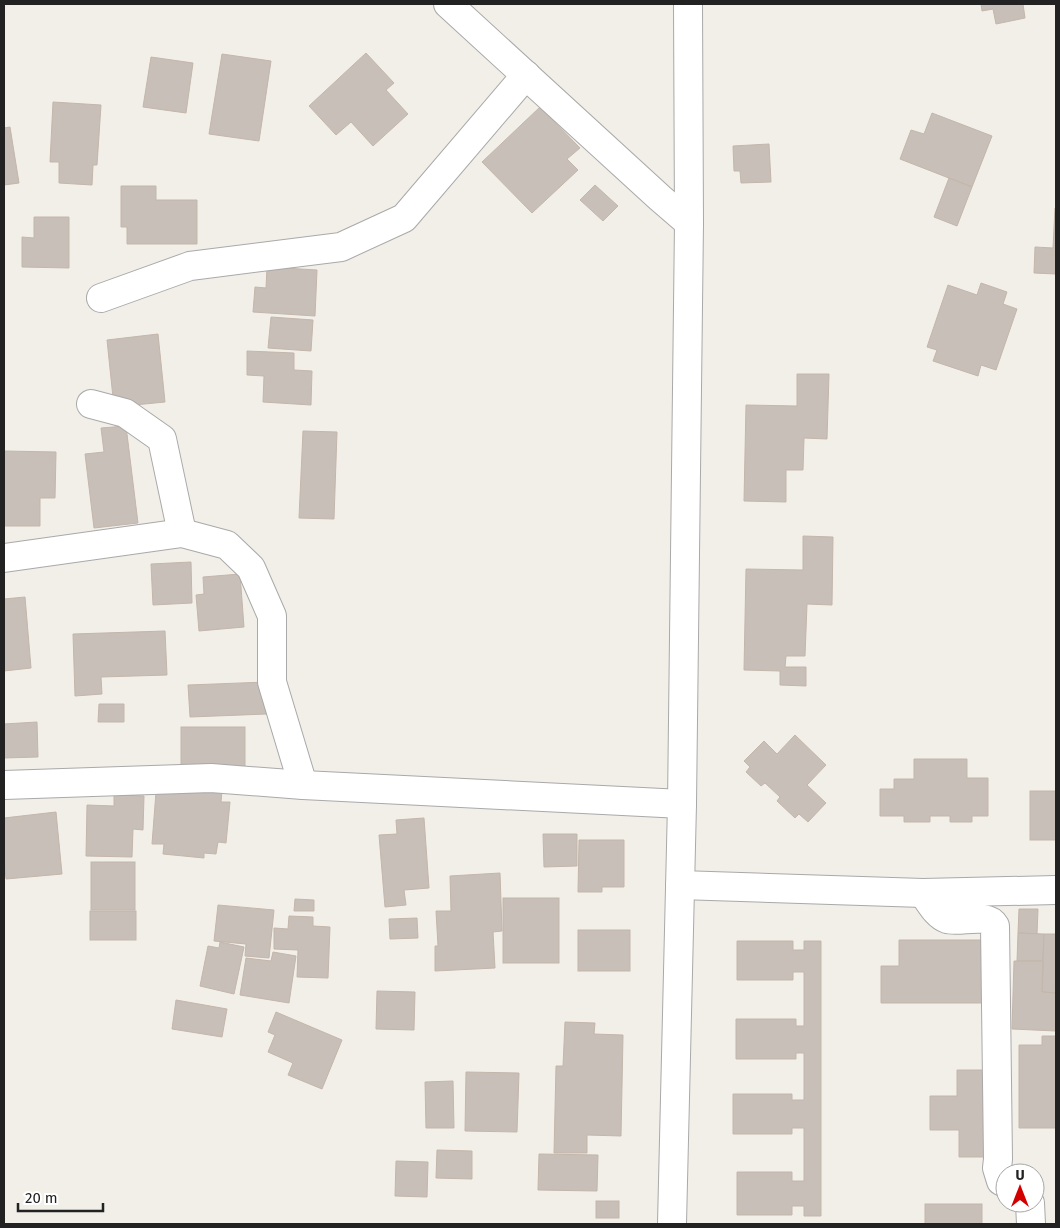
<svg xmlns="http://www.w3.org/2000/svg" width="1060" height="1228" font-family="'Fira Sans',sans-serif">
<rect width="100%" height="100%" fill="#f2efe9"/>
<g fill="#c7bfb8" stroke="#c4b6ab">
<path d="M 981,4 L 1023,4 L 1025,18 L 996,24 L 993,9 L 982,11 Z"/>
<path d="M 366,53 L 394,83 L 386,90 L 408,114 L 373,146 L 351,122 L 336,135 L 309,106 Z"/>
<path d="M 222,54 L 271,61 L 259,141 L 209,134 Z"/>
<path d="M 151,57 L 193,63 L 186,113 L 143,107 Z"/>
<path d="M 53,102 L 101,105 L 97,165 L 93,165 L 92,185 L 59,183 L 59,162 L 50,162 Z"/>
<path d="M 540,107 L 580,148 L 567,159 L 578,170 L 532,213 L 482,162 Z"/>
<path d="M 932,113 L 992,136 L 972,187 L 900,159 L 911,130 L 924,134 Z"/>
<path d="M 10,127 L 19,183 L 4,185 L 4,128 Z"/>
<path d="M 769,144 L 771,182 L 741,183 L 740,171 L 734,171 L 733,146 Z"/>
<path d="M 949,178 L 972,187 L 957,226 L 934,217 Z"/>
<path d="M 595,185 L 618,206 L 603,221 L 580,200 Z"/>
<path d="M 121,186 L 156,186 L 156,200 L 197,200 L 197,244 L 127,244 L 127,227 L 121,227 Z"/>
<path d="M 1055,208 L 1056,209 L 1056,274 L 1034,273 L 1035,247 L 1053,248 Z"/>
<path d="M 34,217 L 69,217 L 69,268 L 22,267 L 22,237 L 34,238 Z"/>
<path d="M 267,267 L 317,270 L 315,316 L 253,312 L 255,287 L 266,288 Z"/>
<path d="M 981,283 L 1007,292 L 1003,304 L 1017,309 L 996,370 L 981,365 L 978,376 L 933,361 L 937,350 L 927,347 L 948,285 L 977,295 Z"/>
<path d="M 271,317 L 313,320 L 311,351 L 268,348 Z"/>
<path d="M 158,334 L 165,402 L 114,407 L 107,340 Z"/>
<path d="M 247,351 L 294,353 L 294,370 L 312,371 L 311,405 L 263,402 L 264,376 L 247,375 Z"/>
<path d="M 797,374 L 829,374 L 827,439 L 804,438 L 803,470 L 786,470 L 786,502 L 744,501 L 746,405 L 797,406 Z"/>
<path d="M 126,426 L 138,523 L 94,528 L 85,454 L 104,452 L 101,428 Z"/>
<path d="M 303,431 L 337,432 L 334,519 L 299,518 Z"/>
<path d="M 4,451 L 56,452 L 55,498 L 40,498 L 40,526 L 4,526 Z"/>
<path d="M 803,536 L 833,537 L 832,605 L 807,604 L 805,656 L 786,656 L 785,667 L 806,667 L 806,686 L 780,685 L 780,671 L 744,670 L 746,569 L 803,570 Z"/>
<path d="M 191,562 L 192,603 L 153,605 L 151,564 Z"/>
<path d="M 240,574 L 244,627 L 199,631 L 196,595 L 204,594 L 203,577 Z"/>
<path d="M 25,597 L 31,668 L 4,671 L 4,599 Z"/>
<path d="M 165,631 L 167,675 L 101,677 L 102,694 L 75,696 L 73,634 Z"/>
<path d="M 266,682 L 267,714 L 190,717 L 188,685 Z"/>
<path d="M 99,704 L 124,704 L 124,722 L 98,722 Z"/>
<path d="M 37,722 L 38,757 L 4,758 L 4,724 Z"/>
<rect x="181" y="727" width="64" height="46"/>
<path d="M 795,735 L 826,765 L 807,785 L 826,803 L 808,822 L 799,814 L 795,818 L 777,801 L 780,797 L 765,783 L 761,786 L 746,772 L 750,767 L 744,761 L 764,741 L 777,754 Z"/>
<path d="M 914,759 L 967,759 L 967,778 L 988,778 L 988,816 L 972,816 L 972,822 L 950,822 L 950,816 L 930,816 L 930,822 L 904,822 L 904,816 L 880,816 L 880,789 L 894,789 L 894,779 L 914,779 Z"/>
<path d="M 222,791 L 221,802 L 230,802 L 226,843 L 218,842 L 216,854 L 204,853 L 204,858 L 163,854 L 164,844 L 152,844 L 156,792 Z"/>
<rect x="1030" y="791" width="26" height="49"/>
<path d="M 114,795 L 144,796 L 143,830 L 133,829 L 132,857 L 86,856 L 87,805 L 114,806 Z"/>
<path d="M 56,812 L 62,874 L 6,879 L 4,859 L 4,818 Z"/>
<path d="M 424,818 L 429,888 L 404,890 L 406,905 L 385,907 L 379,835 L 397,834 L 396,820 Z"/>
<path d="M 543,834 L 577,834 L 577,866 L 544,867 Z"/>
<path d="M 579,840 L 624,840 L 624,887 L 602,887 L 602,892 L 578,892 Z"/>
<rect x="91" y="862" width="44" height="48"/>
<path d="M 500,873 L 502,931 L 493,932 L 495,968 L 435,971 L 435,946 L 438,946 L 436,911 L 451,911 L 450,876 Z"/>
<rect x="503" y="898" width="56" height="65"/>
<path d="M 295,899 L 314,900 L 314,911 L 294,911 Z"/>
<path d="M 218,905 L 274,910 L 269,958 L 245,956 L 246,944 L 214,941 Z"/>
<path d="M 1019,909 L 1038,909 L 1037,934 L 1018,933 Z"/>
<rect x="90" y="911" width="46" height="29"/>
<path d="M 289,916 L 313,917 L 313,926 L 330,927 L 328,978 L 297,977 L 298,950 L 274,949 L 274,928 L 288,929 Z"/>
<path d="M 417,918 L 418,938 L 390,939 L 389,919 Z"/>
<rect x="578" y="930" width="52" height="41"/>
<path d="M 1018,933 L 1044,934 L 1043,961 L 1017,961 Z"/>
<path d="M 1044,934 L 1056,934 L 1056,993 L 1042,992 Z"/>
<path d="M 899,940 L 991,940 L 991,1003 L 881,1003 L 881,966 L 899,966 Z"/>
<path d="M 737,941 L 793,941 L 793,950 L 804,950 L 804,941 L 821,941 L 821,1216 L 804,1216 L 804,1206 L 792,1206 L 792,1215 L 737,1215 L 737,1172 L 792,1172 L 792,1181 L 804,1181 L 804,1128 L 792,1128 L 792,1134 L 733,1134 L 733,1094 L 792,1094 L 792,1100 L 804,1100 L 804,1053 L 796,1053 L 796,1059 L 736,1059 L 736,1019 L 796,1019 L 796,1026 L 804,1026 L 804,972 L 793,972 L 793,980 L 737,980 Z"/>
<path d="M 220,942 L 244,947 L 234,994 L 200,986 L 208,946 L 219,948 Z"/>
<path d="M 273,952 L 296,956 L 289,1003 L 240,995 L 246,958 L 271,961 Z"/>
<path d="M 1014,961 L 1043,961 L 1042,992 L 1056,993 L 1056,1031 L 1012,1029 Z"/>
<path d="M 377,991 L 415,992 L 414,1030 L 376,1029 Z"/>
<path d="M 176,1000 L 227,1009 L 222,1037 L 172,1029 Z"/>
<path d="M 276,1012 L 342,1040 L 322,1089 L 288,1075 L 293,1063 L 268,1052 L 275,1035 L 268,1032 Z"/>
<path d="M 565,1022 L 595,1023 L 594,1034 L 623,1035 L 621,1136 L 587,1135 L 587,1153 L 554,1153 L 556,1066 L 563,1066 Z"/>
<path d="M 1042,1036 L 1056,1036 L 1056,1128 L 1019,1128 L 1019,1045 L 1042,1045 Z"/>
<path d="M 957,1070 L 989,1070 L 989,1157 L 959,1157 L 959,1130 L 930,1130 L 930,1096 L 957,1096 Z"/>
<path d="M 466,1072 L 519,1073 L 517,1132 L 465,1131 Z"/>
<path d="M 453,1081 L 454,1128 L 426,1128 L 425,1082 Z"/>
<path d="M 437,1150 L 472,1151 L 472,1179 L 436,1178 Z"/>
<path d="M 539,1154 L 598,1155 L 597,1191 L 538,1190 Z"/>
<path d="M 396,1161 L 428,1162 L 427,1197 L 395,1196 Z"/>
<rect x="596" y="1201" width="23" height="17"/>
<rect x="925" y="1204" width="57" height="20"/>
</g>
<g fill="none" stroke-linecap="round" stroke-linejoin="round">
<defs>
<g id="minor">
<path d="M 448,4 L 660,198 L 689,223"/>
<path d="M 101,298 L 190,266 L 341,247 L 404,218 L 526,75"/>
<path d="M 91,404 L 125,413 L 162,439 L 182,533"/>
<path d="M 4,558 L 182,533 L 227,545 L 251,568 L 272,616 L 272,682 L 303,785"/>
<path d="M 4,785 L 211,778 L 303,785 L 682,804"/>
<path d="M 680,885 L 923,893 L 1056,890"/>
<path d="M 923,893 C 930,902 936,915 947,919 C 960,923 987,912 995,926 L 998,1159 L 997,1168 L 1001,1181 L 1005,1183"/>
<path d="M 1030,1203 L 1031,1224"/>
<path d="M 672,1224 L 682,804 L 689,223 L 688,4"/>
</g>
</defs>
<use href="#minor" stroke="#a9a9a9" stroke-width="30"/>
<use href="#minor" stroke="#fff" stroke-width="28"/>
</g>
<rect width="1060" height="1228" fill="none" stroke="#222222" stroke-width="10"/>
<g transform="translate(1020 1188)"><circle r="24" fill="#ffffff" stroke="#a7a7a7"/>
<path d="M0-4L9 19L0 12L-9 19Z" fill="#d40000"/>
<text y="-8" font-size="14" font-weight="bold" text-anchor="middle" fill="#222222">U</text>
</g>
<path d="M18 1203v8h85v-8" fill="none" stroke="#222222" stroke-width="2.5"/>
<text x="25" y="1203" font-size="15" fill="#222222" stroke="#ffffff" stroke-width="4" paint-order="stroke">20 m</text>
</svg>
